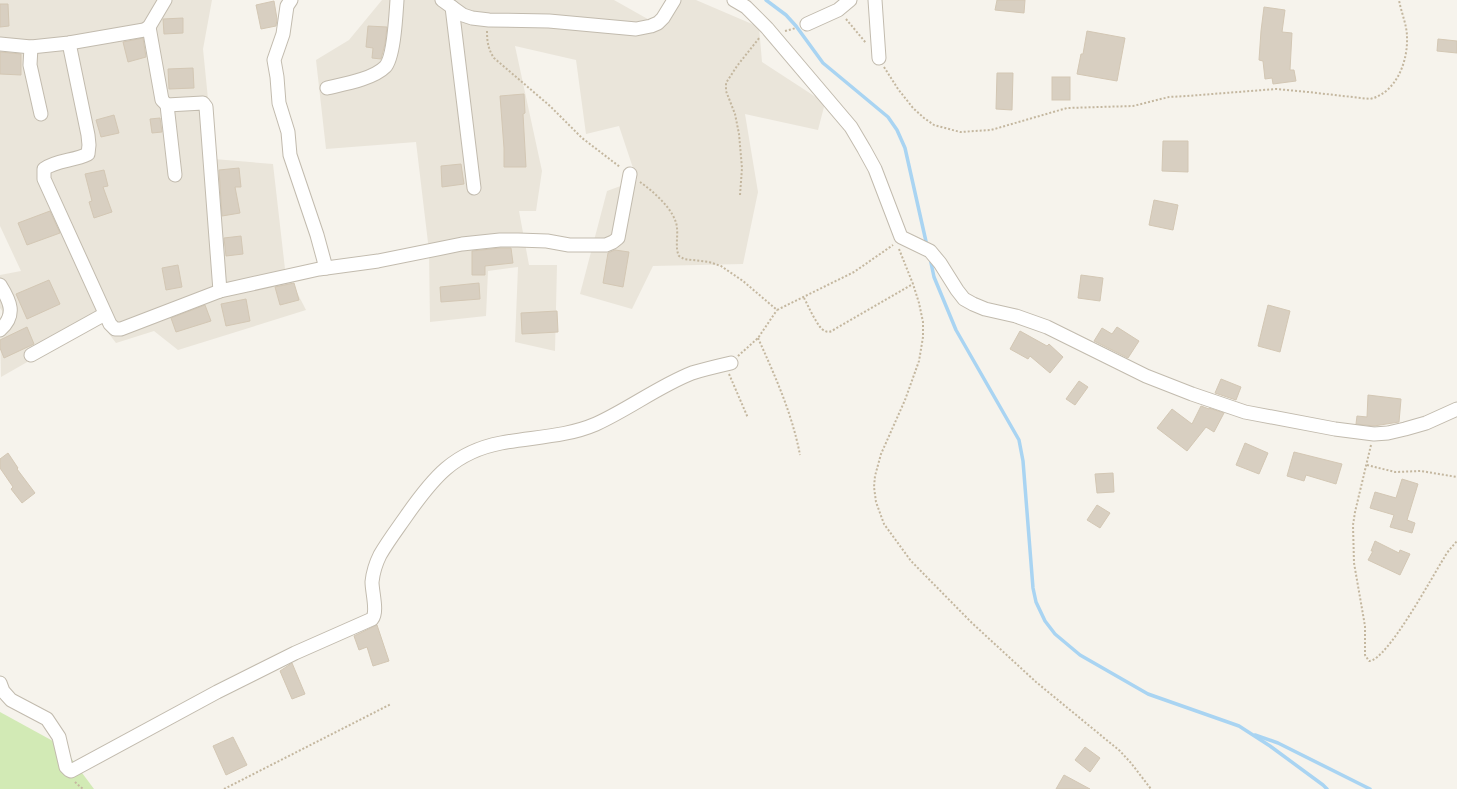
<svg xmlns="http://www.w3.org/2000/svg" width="1457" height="789" font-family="'Varela Round',sans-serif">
<rect width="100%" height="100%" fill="#f6f3ec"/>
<g fill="#eae5da">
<path d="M 0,0 L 212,0 L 203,49 L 214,159 L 273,164 L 285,269 L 306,310 L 178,350 L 154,331 L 116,343 L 99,321 L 1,377 L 0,327 L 9,321 L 0,308 L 0,275 L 21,271 L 0,226 Z"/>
<path d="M 382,0 L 614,0 L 653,22 L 667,0 L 696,0 L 759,27 L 762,62 L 825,103 L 818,130 L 745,114 L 758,192 L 743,264 L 653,266 L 632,309 L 580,294 L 607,191 L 637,180 L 619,126 L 586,134 L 576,60 L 515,46 L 542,171 L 536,211 L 519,211 L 529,265 L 557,265 L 555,351 L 515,342 L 518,267 L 488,271 L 486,316 L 430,322 L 429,251 L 416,142 L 326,149 L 316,60 L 349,40 Z"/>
</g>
<path fill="#d2eab5" d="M 0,712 L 62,746 L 94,789 L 0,789 Z"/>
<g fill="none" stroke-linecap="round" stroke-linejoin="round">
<g stroke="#a9d4f2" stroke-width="3.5">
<path d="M 766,0 L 786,15 L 796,26 L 823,63 L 888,117 L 897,130 L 905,148 L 927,246"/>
<path d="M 930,258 L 934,277 L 956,330 L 1019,440 L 1023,461 L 1033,588 L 1036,602 L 1045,621 L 1055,634 L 1080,655 L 1148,694 L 1239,726 L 1270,746 L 1323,785 L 1327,789"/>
<path d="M 1255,735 L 1278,743 L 1370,789"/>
</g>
</g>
<g fill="#d8cfc1" stroke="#d3c7b4">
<path d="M 997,0 L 1025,0 L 1024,13 L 995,10 Z"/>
<path d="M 274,1 L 277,19 L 276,26 L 261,29 L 256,5 Z"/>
<path d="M 0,4 L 8,4 L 9,26 L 0,27 Z"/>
<path d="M 1264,7 L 1285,10 L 1282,32 L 1292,33 L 1290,70 L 1294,70 L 1296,81 L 1273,84 L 1272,78 L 1265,79 L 1263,61 L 1259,60 L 1261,31 Z"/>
<path d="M 183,18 L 183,33 L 164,34 L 163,19 Z"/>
<path d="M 368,26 L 387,27 L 385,44 L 381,59 L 372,58 L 373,48 L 366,47 Z"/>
<path d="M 1087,31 L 1125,38 L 1117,81 L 1077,74 L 1081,54 L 1083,54 Z"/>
<path d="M 143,38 L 146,57 L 128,62 L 123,42 Z"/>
<path d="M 1438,39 L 1457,41 L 1457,53 L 1437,51 Z"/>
<path d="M 0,52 L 21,54 L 21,75 L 0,74 Z"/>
<path d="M 193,68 L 194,88 L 169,89 L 168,69 Z"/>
<path d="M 997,73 L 1013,73 L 1012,110 L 996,109 Z"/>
<rect x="1052" y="77" width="18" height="23"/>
<path d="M 524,94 L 525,113 L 523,114 L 526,167 L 504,167 L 504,148 L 500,96 Z"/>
<path d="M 114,115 L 119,133 L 101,137 L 96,120 Z"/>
<path d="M 160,118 L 162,132 L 152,133 L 150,119 Z"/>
<path d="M 1163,141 L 1188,141 L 1188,172 L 1162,171 Z"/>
<path d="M 461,164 L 464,184 L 442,187 L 441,166 Z"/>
<path d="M 239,168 L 241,187 L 235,187 L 240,213 L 222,216 L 219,170 Z"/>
<path d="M 104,170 L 108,186 L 103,187 L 112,212 L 94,218 L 89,202 L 92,201 L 85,174 Z"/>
<path d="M 1154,200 L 1178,205 L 1173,230 L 1149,225 Z"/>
<path d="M 50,211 L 60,233 L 27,245 L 18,223 Z"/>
<path d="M 241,236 L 243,254 L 226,256 L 224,238 Z"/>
<path d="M 500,248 L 511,248 L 513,263 L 485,266 L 485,275 L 472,275 L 472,251 Z"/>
<path d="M 615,250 L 629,252 L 623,287 L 603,283 L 608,253 Z"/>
<path d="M 178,265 L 182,287 L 166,290 L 162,268 Z"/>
<path d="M 1081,275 L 1103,278 L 1100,301 L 1078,298 Z"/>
<path d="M 49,280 L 60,304 L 27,319 L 16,294 Z"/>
<path d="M 294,283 L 299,300 L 280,305 L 275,287 Z"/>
<path d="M 479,283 L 480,299 L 441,302 L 440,287 Z"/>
<path d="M 246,299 L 250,321 L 226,326 L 221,304 Z"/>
<path d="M 205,305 L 211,321 L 176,332 L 171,318 Z"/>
<path d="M 1268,305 L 1290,311 L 1280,352 L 1258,346 Z"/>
<path d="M 557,311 L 558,332 L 522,334 L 521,313 Z"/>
<path d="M 27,327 L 34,344 L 4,358 L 0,348 L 0,340 Z"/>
<path d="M 1117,327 L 1139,341 L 1128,358 L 1094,341 L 1102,328 L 1112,334 Z"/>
<path d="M 1020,331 L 1047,346 L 1049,344 L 1063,357 L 1050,373 L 1030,356 L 1028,359 L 1010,349 Z"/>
<path d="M 1221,379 L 1241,387 L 1236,400 L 1215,393 Z"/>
<path d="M 1079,381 L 1088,387 L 1075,405 L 1066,399 Z"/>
<path d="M 1368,395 L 1401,399 L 1399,422 L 1374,426 L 1356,424 L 1357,416 L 1367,417 Z"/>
<path d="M 1201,406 L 1209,409 L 1209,408 L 1224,413 L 1214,432 L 1206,427 L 1187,451 L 1157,428 L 1172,409 L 1192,424 Z"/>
<path d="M 1245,443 L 1268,453 L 1259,474 L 1236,465 Z"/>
<path d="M 1294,452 L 1342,464 L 1336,484 L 1306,475 L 1304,481 L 1287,476 Z"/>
<path d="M 8,453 L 18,468 L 17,469 L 35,493 L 22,503 L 11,489 L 13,487 L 0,468 L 0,459 Z"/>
<path d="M 1113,473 L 1114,492 L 1097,493 L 1095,474 Z"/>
<path d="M 1402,479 L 1418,484 L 1407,520 L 1415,523 L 1412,533 L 1390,527 L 1394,515 L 1370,508 L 1375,492 L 1396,498 Z"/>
<path d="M 1097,505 L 1110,513 L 1100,528 L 1087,520 Z"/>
<path d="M 1375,541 L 1399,553 L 1400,550 L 1410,554 L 1400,575 L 1368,560 L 1373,551 L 1371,551 Z"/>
<path d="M 377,625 L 389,661 L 373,666 L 367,647 L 359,650 L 354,636 Z"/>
<path d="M 292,663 L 305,694 L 292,699 L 280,671 Z"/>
<path d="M 233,737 L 247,765 L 226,775 L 213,746 Z"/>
<path d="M 1085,747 L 1100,758 L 1090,772 L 1075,760 Z"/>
<path d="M 1064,775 L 1090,789 L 1056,789 Z"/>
</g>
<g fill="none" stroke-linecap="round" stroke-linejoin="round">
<defs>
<g id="minor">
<path d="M 291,0 L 287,6 L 283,34 L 274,60 L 277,77 L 279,103 L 288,132 L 290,155 L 317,235 L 326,268"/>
<path d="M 442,0 L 463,15 L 472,18 L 489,20 L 549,21 L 636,29 L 651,26 L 658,23 L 663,18 L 674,0"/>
<path d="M 734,0 L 746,7 L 767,28 L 851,127 L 864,149 L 875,169 L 901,237 L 930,251 L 940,263 L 957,290 L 964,299 L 973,304 L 985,309 L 1016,316 L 1047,327 L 1146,376 L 1192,394 L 1245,412 L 1335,429 L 1374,434 L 1388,433 L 1405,429 L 1426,423 L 1457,409"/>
<path d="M 875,0 L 879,58"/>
<path d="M 452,7 L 474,188"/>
<path d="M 807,24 L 838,10 L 850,0"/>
<path d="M 149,27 L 162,100 L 167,105 L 203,103 L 206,107 L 220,291 L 319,269 L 378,261 L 462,244 L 500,240 L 518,240 L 547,241 L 569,245 L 606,245 L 613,242 L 618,238 L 630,174"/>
<path d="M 69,43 L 88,135 L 89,145 L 88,154 C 74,161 56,160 44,169 L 44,179 L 110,324 L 115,329 L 121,329 L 220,291"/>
<path d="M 0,44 L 31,47 L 69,43 L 144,30 L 149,27 L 165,0"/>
<path d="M 31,47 L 30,65 L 41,114"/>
<path d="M 327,88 C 344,84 373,79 385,67 C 394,58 396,14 397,0"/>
<path d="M 167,105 L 175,175"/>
<path d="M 0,285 C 10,301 17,315 0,330"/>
<path d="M 31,355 L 105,314"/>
<path d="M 0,683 L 3,691 L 11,700 L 47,719 L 59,737 L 66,767 L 69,770 L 71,771 L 217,692 L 295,653 L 372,619 C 378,612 372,592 372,582 C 373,572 376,563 380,555 C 388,541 398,528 407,515 C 433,478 454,452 501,443 C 532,437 566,437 596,424 C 629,409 659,386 692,373 C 705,369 718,366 731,363"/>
</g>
</defs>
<use href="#minor" stroke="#c2bbae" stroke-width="15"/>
<g stroke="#c4b79f" stroke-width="2" stroke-dasharray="2 2" stroke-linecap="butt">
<path d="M 846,19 L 866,43"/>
<path d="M 487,31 C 487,41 488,49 494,58 L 550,106 L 582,138 L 620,167"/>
<path d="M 785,31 L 796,28"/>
<path d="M 884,67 L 898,89 L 913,108 L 924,118 L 934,125 L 960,132 L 991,130 L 1067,108 L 1133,106 L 1169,97 L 1187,96 L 1276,89 L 1308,92 L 1370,99 C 1396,93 1408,62 1407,37 C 1407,25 1401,12 1399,0"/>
<path d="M 640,182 C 653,191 676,211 677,228 C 678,237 675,248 679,256 L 684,259 L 709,262 L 721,266 L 743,281 L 777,310 L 854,272 L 893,245"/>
<path d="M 740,195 L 742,168 L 739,134 L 735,114 L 726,91 L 726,83 L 737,66 L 760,37"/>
<path d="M 899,249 L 913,284 L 919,303 L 923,322 L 923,337 L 919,361 L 905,400 L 881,454 L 875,476 L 874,487 L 876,502 L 884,524 L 911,561 L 972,623 L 1036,682 L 1120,751 L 1131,763 L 1151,789"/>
<path d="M 804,298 C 808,305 818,329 825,331 C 829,333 832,331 835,329 L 913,284"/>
<path d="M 758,338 C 775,376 792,413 800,455"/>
<path d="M 738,356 L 758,338 L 777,310"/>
<path d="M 729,374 L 748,418"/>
<path d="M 1371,445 L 1355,512 L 1353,525 L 1354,563 L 1365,626 L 1365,655 L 1369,661 C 1387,661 1433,575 1444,558 C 1447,552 1452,547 1457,541"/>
<path d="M 1367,465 L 1395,472 L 1421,471 L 1457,477"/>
<path d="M 75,782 L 77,784 L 83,789"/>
<path d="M 224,789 L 391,704"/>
</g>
<use href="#minor" stroke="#fff" stroke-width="13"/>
</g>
</svg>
